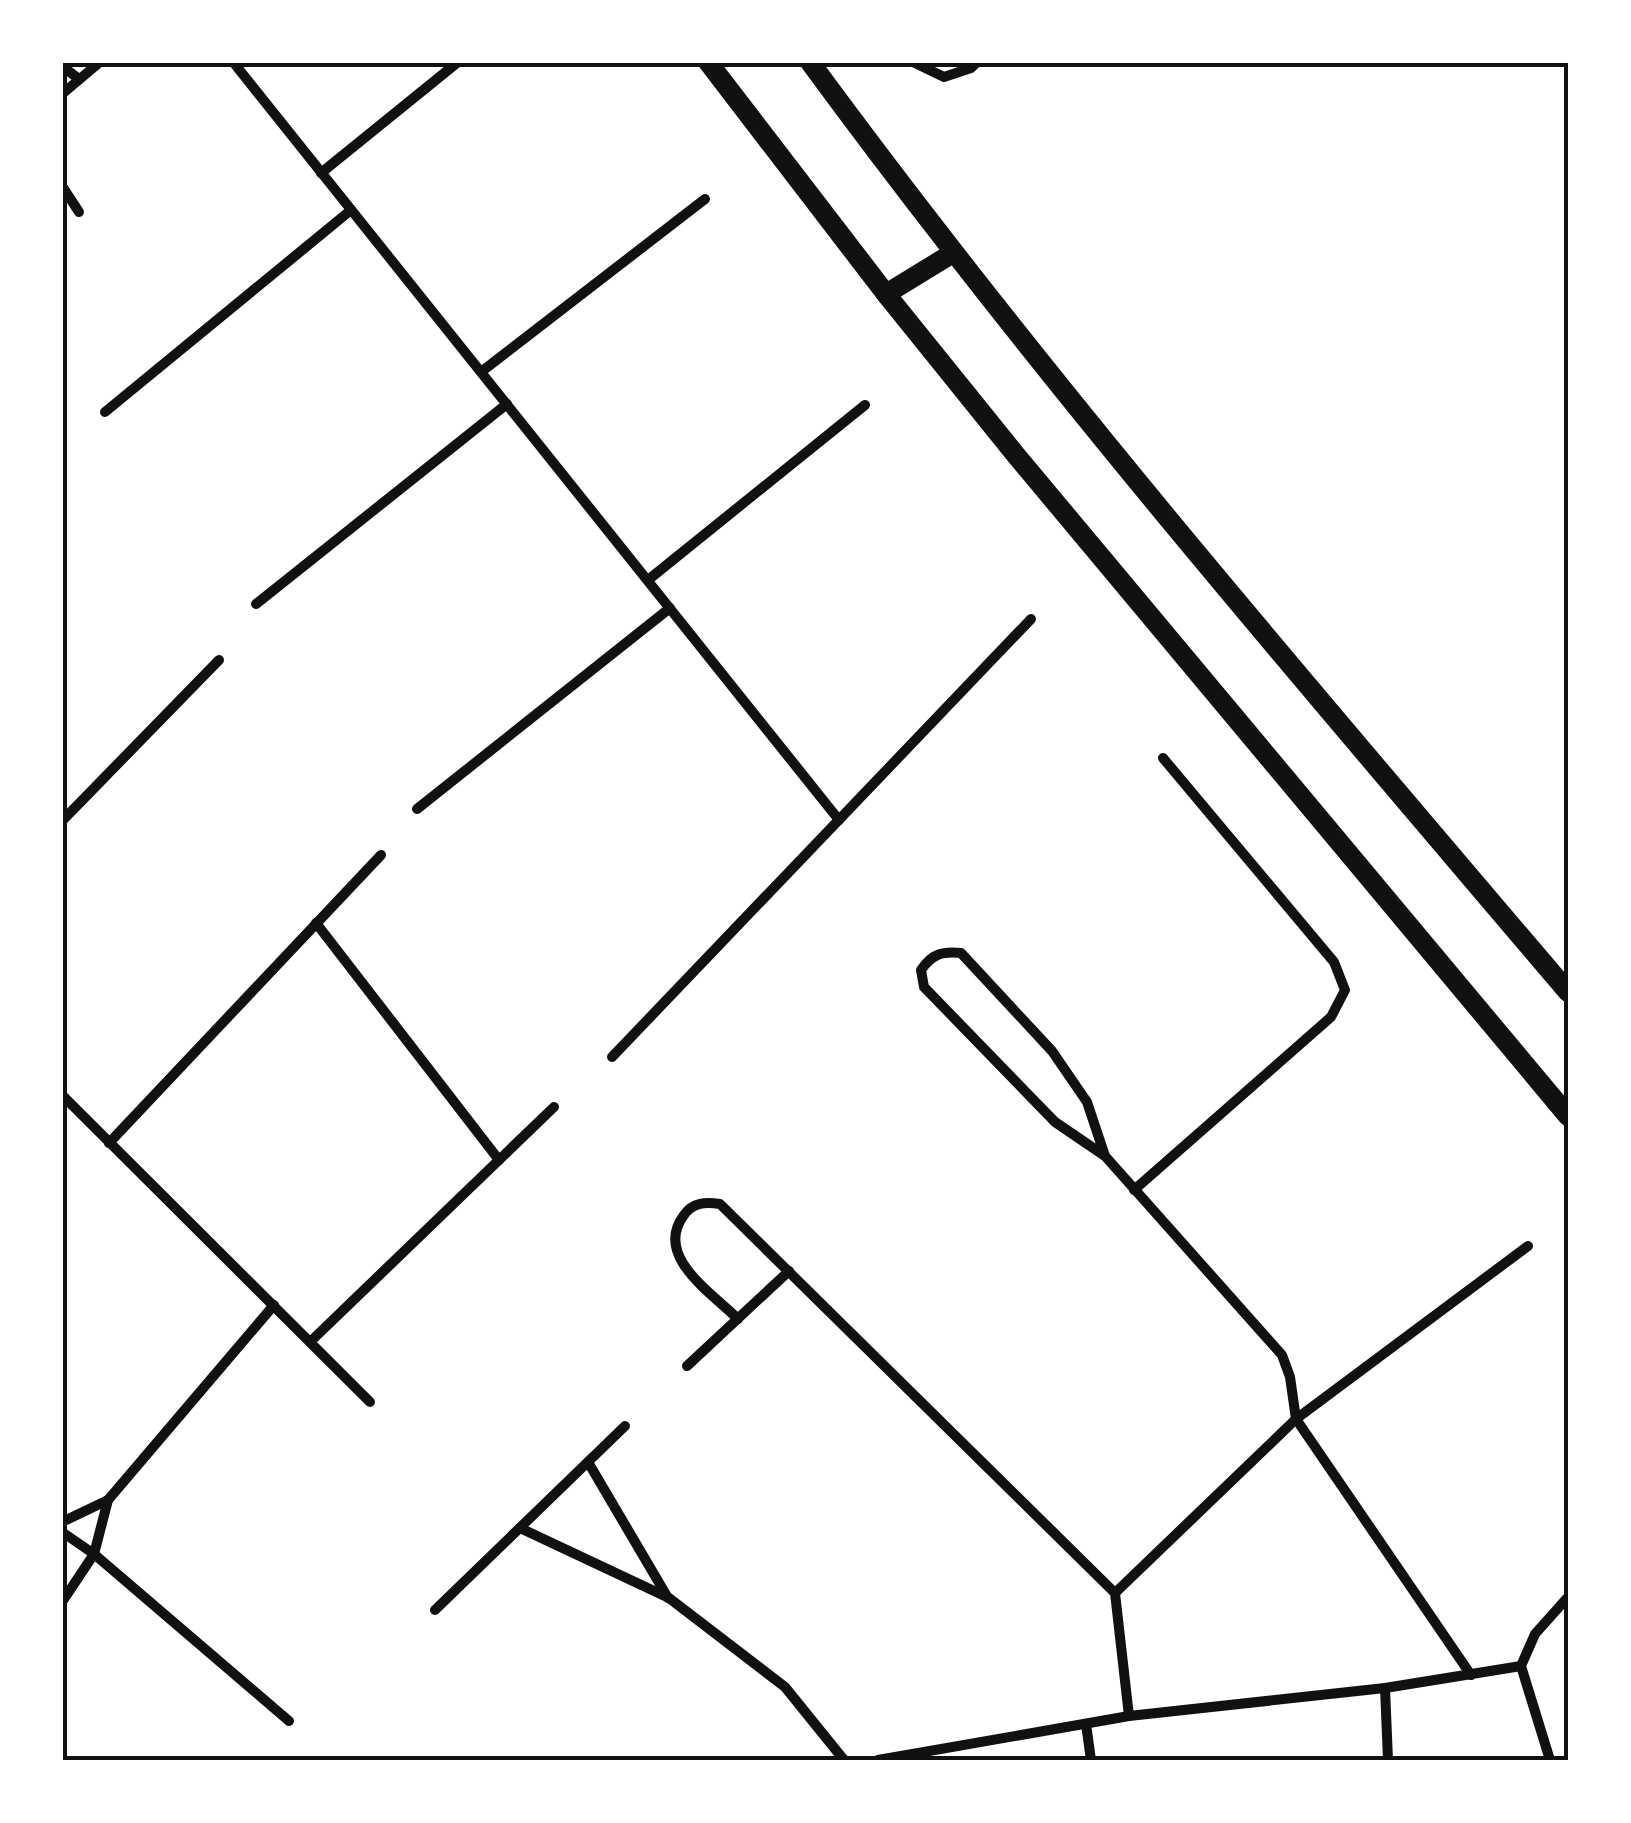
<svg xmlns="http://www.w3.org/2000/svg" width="1631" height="1823" font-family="'Noto Sans',sans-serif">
<rect width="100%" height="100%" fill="#fff"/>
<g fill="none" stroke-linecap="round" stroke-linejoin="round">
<g stroke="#111" stroke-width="10">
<path d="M 233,62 L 839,820"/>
<path d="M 913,62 L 944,77 L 971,68 L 977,62"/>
<path d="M 62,66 L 79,79"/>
<path d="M 62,94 L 100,62"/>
<path d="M 321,173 L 458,62"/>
<path d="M 62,186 L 79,212"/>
<path d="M 481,372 L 705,199"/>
<path d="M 105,412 L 351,210"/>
<path d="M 648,580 L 865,405"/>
<path d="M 256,604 L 507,404"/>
<path d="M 417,809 L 670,608"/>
<path d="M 62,821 L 219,660"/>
<path d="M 316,923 L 499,1160"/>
<path d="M 612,1057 L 1031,619"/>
<path d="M 62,1095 L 370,1402"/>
<path d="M 109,1143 L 381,855"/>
<path d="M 1105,1156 L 1087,1102 L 1052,1051 L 961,953 C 942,951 932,954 921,970 L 924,987 L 1055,1122 L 1105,1156 L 1282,1355 L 1290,1377 L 1296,1419 L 1471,1675"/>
<path d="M 1134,1190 L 1331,1017 L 1345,990 L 1334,962 L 1163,758"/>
<path d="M 738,1319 C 712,1293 653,1256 684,1215 C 693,1202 706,1202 720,1204 L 1115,1593 L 1129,1716"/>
<path d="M 310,1342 L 554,1107"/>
<path d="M 687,1366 L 789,1271"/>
<path d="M 588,1462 L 668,1598"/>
<path d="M 62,1522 L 108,1500 L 274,1305"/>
<path d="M 520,1528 L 669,1598 L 785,1687 L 844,1760"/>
<path d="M 62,1532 L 94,1554 L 289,1721"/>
<path d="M 1115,1593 L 1296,1419 L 1528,1246"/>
<path d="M 62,1602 L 94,1554 L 108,1500"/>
<path d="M 435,1610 L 625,1426"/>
<path d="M 1385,1688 L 1388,1760"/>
<path d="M 1086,1724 L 1091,1760"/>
<path d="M 878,1760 L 1129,1716 L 1385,1688 L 1521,1666"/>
<path d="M 1550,1760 L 1521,1666 L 1535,1634 L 1568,1597"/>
</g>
<g stroke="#111" stroke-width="20">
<path d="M 708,62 L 886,294 L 1015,454 L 1568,1116"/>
<path d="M 810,62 C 1047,385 1309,687 1568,992"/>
<path d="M 886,294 L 953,253"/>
</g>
</g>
<rect width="1631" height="1823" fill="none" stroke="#ffffff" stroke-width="130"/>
<rect x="65" y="65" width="1501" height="1693" fill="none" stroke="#111" stroke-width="4"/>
</svg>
